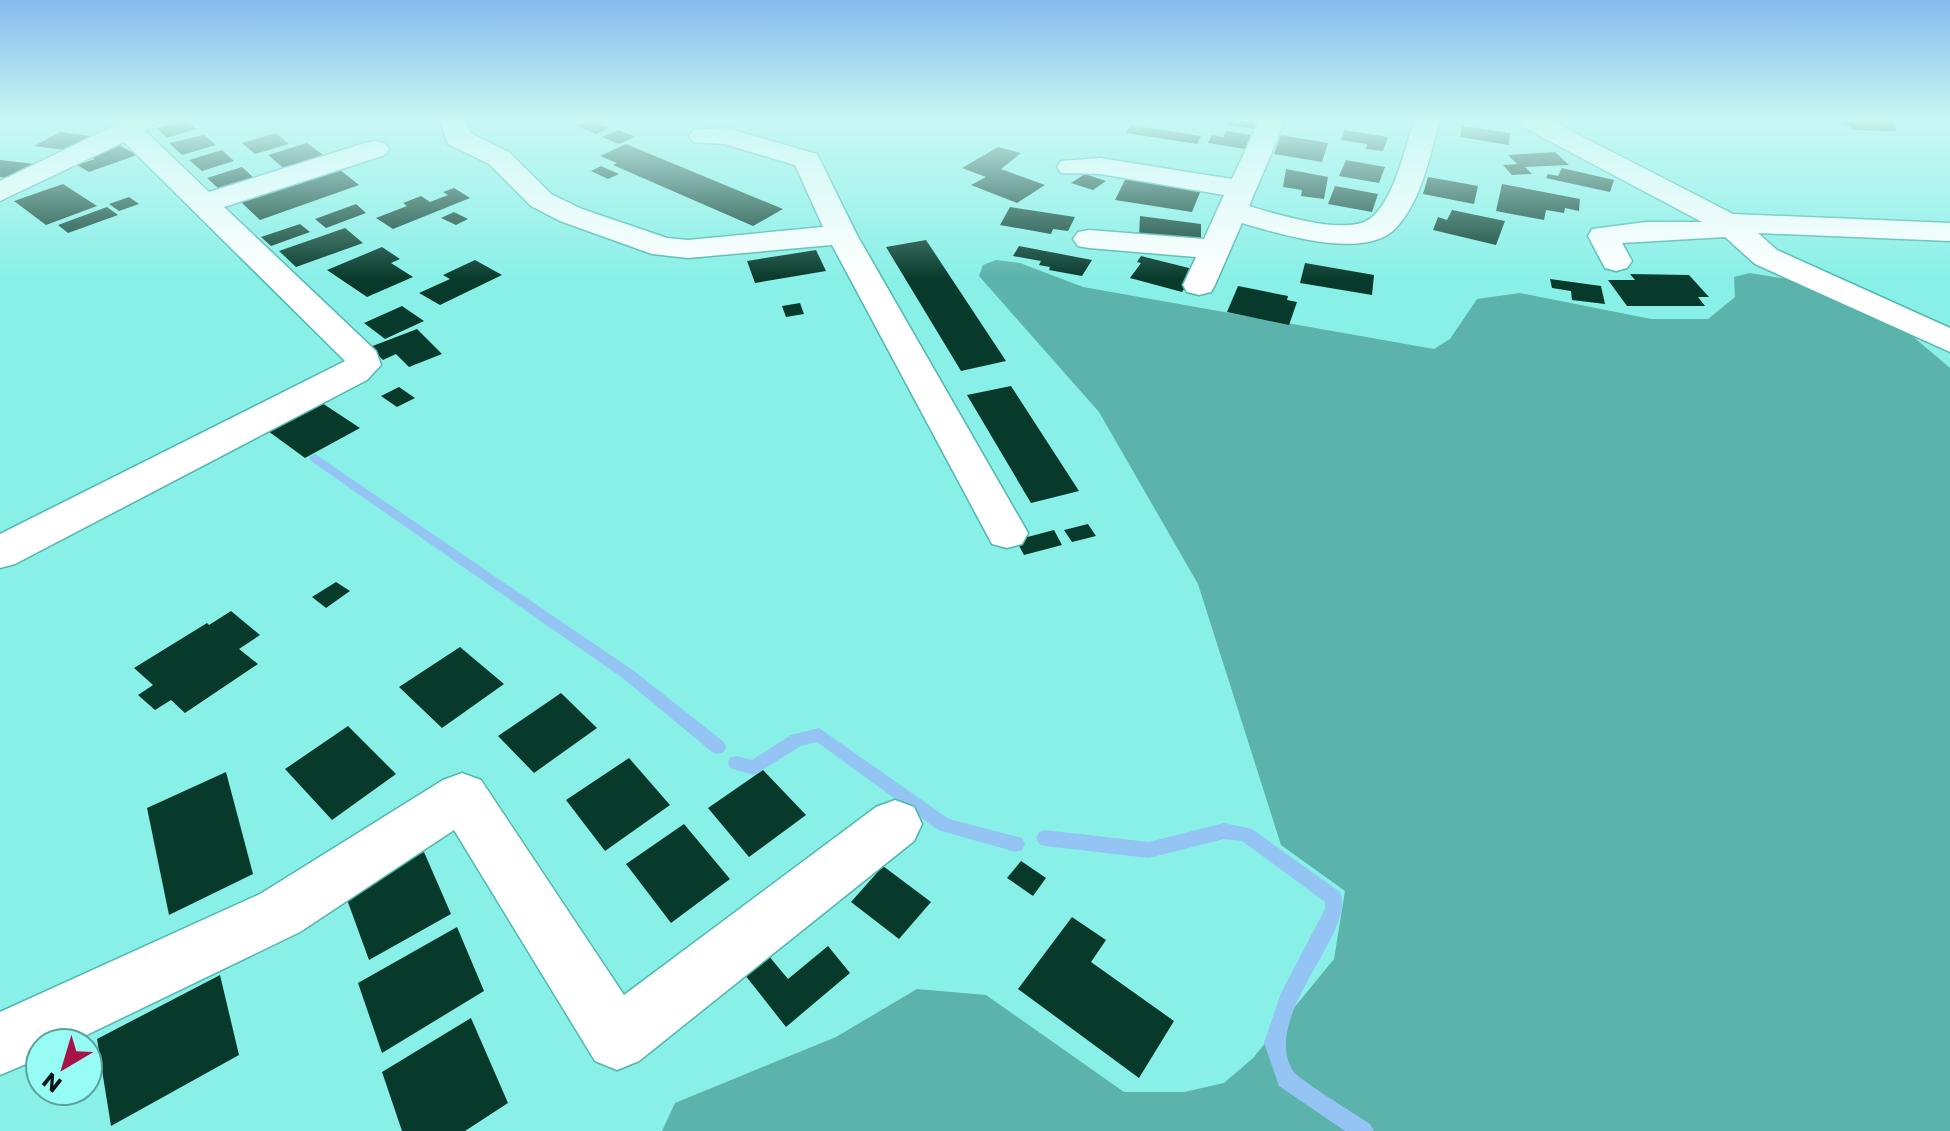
<svg xmlns="http://www.w3.org/2000/svg" width="1950" height="1131" font-family="Poppins,sans-serif">
<rect width="100%" height="100%" fill="#89f0e7"/>
<path fill="#5bb3ab" d="M 996,260 L 1020,263 L 1083,287 L 1434,349 L 1450,339 L 1477,299 L 1520,293 L 1651,319 L 1708,319 L 1735,297 L 1734,277 L 1750,273 L 1793,280 L 1897,323 L 1950,368 L 1950,1131 L 662,1131 L 675,1103 L 836,1037 L 917,989 L 986,995 L 1124,1092 L 1184,1092 L 1224,1083 L 1253,1058 L 1334,959 L 1345,891 L 1281,845 L 1198,584 L 1099,412 L 979,276 L 983,265 Z"/>
<g fill="none" stroke-linecap="round" stroke-linejoin="round">
<g fill="#93c4f4" fill-rule="evenodd">
<path d="M 315,454 L 634,671 L 724,742 L 726,747 L 724,752 L 718,754 L 712,752 L 624,679 L 311,461 L 309,458 Z"/>
<path d="M 819,728 L 949,819 L 1022,838 L 1025,844 L 1022,850 L 1016,852 L 938,830 L 817,742 L 801,746 L 754,775 L 730,768 L 728,763 L 730,758 L 736,756 L 752,760 L 791,735 Z"/>
<path d="M 1224,823 L 1252,829 L 1340,892 C 1358,931 1259,1017 1293,1071 C 1299,1080 1357,1115 1370,1124 L 1374,1131 L 1345,1131 L 1279,1086 L 1264,1043 L 1281,993 L 1325,909 L 1325,902 L 1242,841 L 1224,839 L 1149,858 L 1045,846 L 1039,844 L 1036,838 L 1039,832 L 1045,830 L 1149,842 Z"/>
</g>
</g>
<g fill="#073a2b">
<path d="M 182,121 L 187,121 L 196,129 L 167,138 L 157,128 Z"/>
<path d="M 592,121 L 609,128 L 596,134 L 577,126 Z"/>
<path d="M 1230,121 L 1265,121 L 1261,130 L 1228,125 Z"/>
<path d="M 1842,121 L 1893,121 L 1896,131 L 1854,130 Z"/>
<path d="M 1130,125 L 1201,136 L 1197,144 L 1126,133 Z"/>
<path d="M 1462,126 L 1510,133 L 1509,145 L 1460,137 Z"/>
<path d="M 619,130 L 635,137 L 619,144 L 602,137 Z"/>
<path d="M 1344,130 L 1388,137 L 1383,151 L 1366,149 L 1367,144 L 1341,140 Z"/>
<path d="M 1226,131 L 1259,136 L 1252,150 L 1208,143 L 1212,135 L 1223,137 Z"/>
<path d="M 60,132 L 90,136 L 65,150 L 34,146 Z"/>
<path d="M 276,133 L 289,144 L 255,154 L 242,143 Z"/>
<path d="M 204,135 L 216,145 L 182,155 L 169,143 Z"/>
<path d="M 1281,135 L 1328,143 L 1322,162 L 1274,154 Z"/>
<path d="M 307,143 L 327,158 L 287,171 L 268,155 Z"/>
<path d="M 626,144 L 783,209 L 753,226 L 613,165 L 617,163 L 600,156 Z"/>
<path d="M 119,145 L 137,155 L 89,172 L 77,165 L 95,159 L 89,156 Z"/>
<path d="M 998,147 L 1021,153 L 1001,169 L 1045,185 L 1017,203 L 971,185 L 986,177 L 962,168 Z"/>
<path d="M 222,150 L 234,161 L 202,171 L 189,160 Z"/>
<path d="M 1555,152 L 1569,165 L 1525,167 L 1532,174 L 1512,175 L 1503,165 L 1517,164 L 1508,155 Z"/>
<path d="M 0,160 L 34,164 L 9,178 L 0,177 Z"/>
<path d="M 1346,160 L 1385,167 L 1379,183 L 1339,176 Z"/>
<path d="M 601,166 L 619,174 L 608,179 L 591,171 Z"/>
<path d="M 242,167 L 255,179 L 220,190 L 207,178 Z"/>
<path d="M 1562,168 L 1614,180 L 1610,192 L 1546,178 L 1548,174 L 1558,176 Z"/>
<path d="M 339,169 L 359,185 L 260,220 L 241,202 Z"/>
<path d="M 1286,169 L 1328,177 L 1324,199 L 1301,196 L 1302,190 L 1283,187 Z"/>
<path d="M 1085,174 L 1106,181 L 1093,190 L 1071,183 Z"/>
<path d="M 1428,177 L 1478,186 L 1474,204 L 1423,194 Z"/>
<path d="M 1126,178 L 1201,190 L 1192,212 L 1115,200 Z"/>
<path d="M 63,184 L 97,206 L 46,225 L 14,201 Z"/>
<path d="M 1502,184 L 1580,199 L 1579,211 L 1565,208 L 1564,213 L 1546,210 L 1544,220 L 1496,211 Z"/>
<path d="M 1335,186 L 1378,194 L 1372,212 L 1328,204 Z"/>
<path d="M 454,188 L 470,198 L 393,229 L 376,218 L 407,206 L 403,203 L 421,196 L 430,202 L 448,195 L 443,192 Z"/>
<path d="M 129,197 L 139,204 L 119,211 L 109,204 Z"/>
<path d="M 356,204 L 366,213 L 326,228 L 315,219 Z"/>
<path d="M 107,207 L 118,215 L 68,233 L 58,225 Z"/>
<path d="M 1010,207 L 1075,217 L 1068,231 L 1053,229 L 1051,234 L 1000,225 Z"/>
<path d="M 1452,210 L 1505,221 L 1496,245 L 1433,230 L 1438,217 L 1447,220 Z"/>
<path d="M 454,212 L 468,219 L 456,225 L 441,218 Z"/>
<path d="M 1140,216 L 1201,224 L 1201,241 L 1139,237 Z"/>
<path d="M 300,224 L 310,232 L 271,246 L 261,237 Z"/>
<path d="M 345,228 L 363,243 L 296,267 L 279,251 Z"/>
<path d="M 926,240 L 1006,361 L 961,371 L 886,247 Z"/>
<path d="M 1019,246 L 1092,260 L 1082,276 L 1049,270 L 1050,267 L 1039,265 L 1041,261 L 1013,256 Z"/>
<path d="M 382,247 L 400,259 L 391,263 L 413,277 L 367,297 L 327,270 Z"/>
<path d="M 816,250 L 826,271 L 755,283 L 747,261 Z"/>
<path d="M 1141,256 L 1197,270 L 1182,292 L 1130,278 L 1141,263 L 1137,262 Z"/>
<path d="M 475,260 L 502,275 L 440,305 L 419,293 L 450,279 L 443,275 Z"/>
<path d="M 1305,263 L 1374,275 L 1372,295 L 1300,283 Z"/>
<path d="M 1630,274 L 1689,275 L 1709,297 L 1698,297 L 1705,306 L 1627,306 L 1608,280 L 1635,280 Z"/>
<path d="M 1550,279 L 1601,286 L 1605,304 L 1572,300 L 1571,291 L 1552,288 Z"/>
<path d="M 1238,286 L 1288,296 L 1287,300 L 1297,302 L 1289,325 L 1227,312 Z"/>
<path d="M 800,303 L 804,314 L 786,317 L 782,306 Z"/>
<path d="M 402,306 L 424,321 L 385,339 L 364,323 Z"/>
<path d="M 417,329 L 442,354 L 409,367 L 396,354 L 383,360 L 370,347 Z"/>
<path d="M 1011,386 L 1079,491 L 1031,503 L 967,395 Z"/>
<path d="M 399,387 L 415,398 L 397,407 L 381,396 Z"/>
<path d="M 322,403 L 360,428 L 305,458 L 268,431 Z"/>
<path d="M 1088,524 L 1096,536 L 1072,542 L 1064,530 Z"/>
<path d="M 1054,530 L 1062,545 L 1024,555 L 1016,540 Z"/>
<path d="M 336,582 L 350,591 L 326,608 L 312,597 Z"/>
<path d="M 231,611 L 260,635 L 239,649 L 258,664 L 185,713 L 171,700 L 155,710 L 138,695 L 153,685 L 134,668 L 207,623 L 209,625 Z"/>
<path d="M 460,647 L 504,684 L 442,728 L 399,687 Z"/>
<path d="M 561,693 L 597,728 L 534,773 L 498,736 Z"/>
<path d="M 348,726 L 396,774 L 332,820 L 285,769 Z"/>
<path d="M 629,758 L 670,805 L 605,851 L 566,800 Z"/>
<path d="M 763,770 L 806,815 L 749,857 L 708,808 Z"/>
<path d="M 226,772 L 253,874 L 169,915 L 147,808 Z"/>
<path d="M 684,824 L 730,879 L 671,923 L 626,864 Z"/>
<path d="M 424,852 L 451,914 L 369,960 L 345,894 Z"/>
<path d="M 1021,861 L 1046,878 L 1033,896 L 1007,878 Z"/>
<path d="M 883,866 L 931,902 L 899,939 L 851,902 Z"/>
<path d="M 1072,917 L 1106,940 L 1091,962 L 1174,1021 L 1139,1078 L 1018,989 Z"/>
<path d="M 457,927 L 484,991 L 382,1053 L 358,983 Z"/>
<path d="M 828,946 L 850,973 L 786,1027 L 745,975 L 768,955 L 788,979 Z"/>
<path d="M 220,975 L 239,1055 L 111,1126 L 97,1039 Z"/>
<path d="M 471,1018 L 508,1103 L 465,1131 L 402,1131 L 382,1072 Z"/>
</g>
<g fill="none" stroke-linecap="round" stroke-linejoin="round">
<defs>
<g id="minor">
<path d="M 124,121 L 158,121 L 145,131 L 209,192 L 365,143 L 375,141 L 385,143 L 389,149 L 385,155 L 224,207 L 376,351 L 381,365 L 367,380 L 15,564 L 0,568 L 0,534 L 345,361 L 124,142 L 0,201 L 0,181 Z"/>
<path d="M 440,121 L 466,121 L 470,133 L 509,152 L 551,194 L 582,209 L 667,238 L 688,240 L 823,227 L 795,165 L 724,144 L 693,142 L 689,136 L 693,130 L 726,128 L 817,154 L 857,235 L 1028,533 L 1022,544 L 1007,548 L 992,544 L 832,245 L 688,258 L 652,254 L 560,221 L 531,206 L 489,164 L 448,144 Z"/>
<path d="M 1259,121 L 1285,121 L 1249,206 C 1276,214 1347,237 1371,218 C 1394,200 1405,148 1414,121 L 1440,121 C 1429,157 1422,200 1396,228 C 1365,261 1279,234 1242,223 L 1215,285 L 1211,292 L 1199,295 L 1187,292 L 1183,285 L 1196,257 L 1089,248 L 1078,246 L 1073,239 L 1078,232 L 1089,230 L 1204,239 L 1224,195 L 1100,174 L 1061,173 L 1057,167 L 1061,161 L 1100,158 L 1232,179 Z"/>
<path d="M 1519,121 L 1552,121 L 1733,214 L 1950,223 L 1950,241 L 1758,233 L 1777,250 L 1950,328 L 1950,352 L 1755,264 L 1725,237 L 1622,243 L 1632,261 L 1627,268 L 1616,271 L 1605,268 L 1588,236 L 1592,229 L 1646,222 L 1702,222 L 1523,127 Z"/>
<path d="M 462,773 L 481,780 L 624,995 L 876,807 L 895,800 L 914,807 L 922,824 L 914,841 L 639,1061 L 617,1070 L 595,1061 L 454,830 L 300,932 L 70,1043 L 40,1043 L 40,1058 L 0,1075 L 0,1012 L 260,894 L 443,780 Z"/>
</g>
</defs>
<use href="#minor" stroke="#4fb7af" stroke-width="3"/>
<use href="#minor" fill="#fff" fill-rule="evenodd"/>
</g>
<linearGradient id="sky" x2="0" y2="1"><stop stop-color="#86baed"/><stop offset="0.43" stop-color="#caf8f4"/><stop offset="1" stop-color="#caf8f4" stop-opacity="0"/></linearGradient>
<rect width="1950" height="279" fill="url(#sky)"/>
<g transform="translate(64 1067) rotate(218)"><circle r="38" fill="#97fdf4" stroke="#5ba19b" stroke-width="2"/>
<path d="M0-6L14 30L0 20L-14 30Z" fill="#a71248"/>
<text y="-12" font-size="22" font-weight="bold" text-anchor="middle" fill="#021715">N</text>
</g>
</svg>
